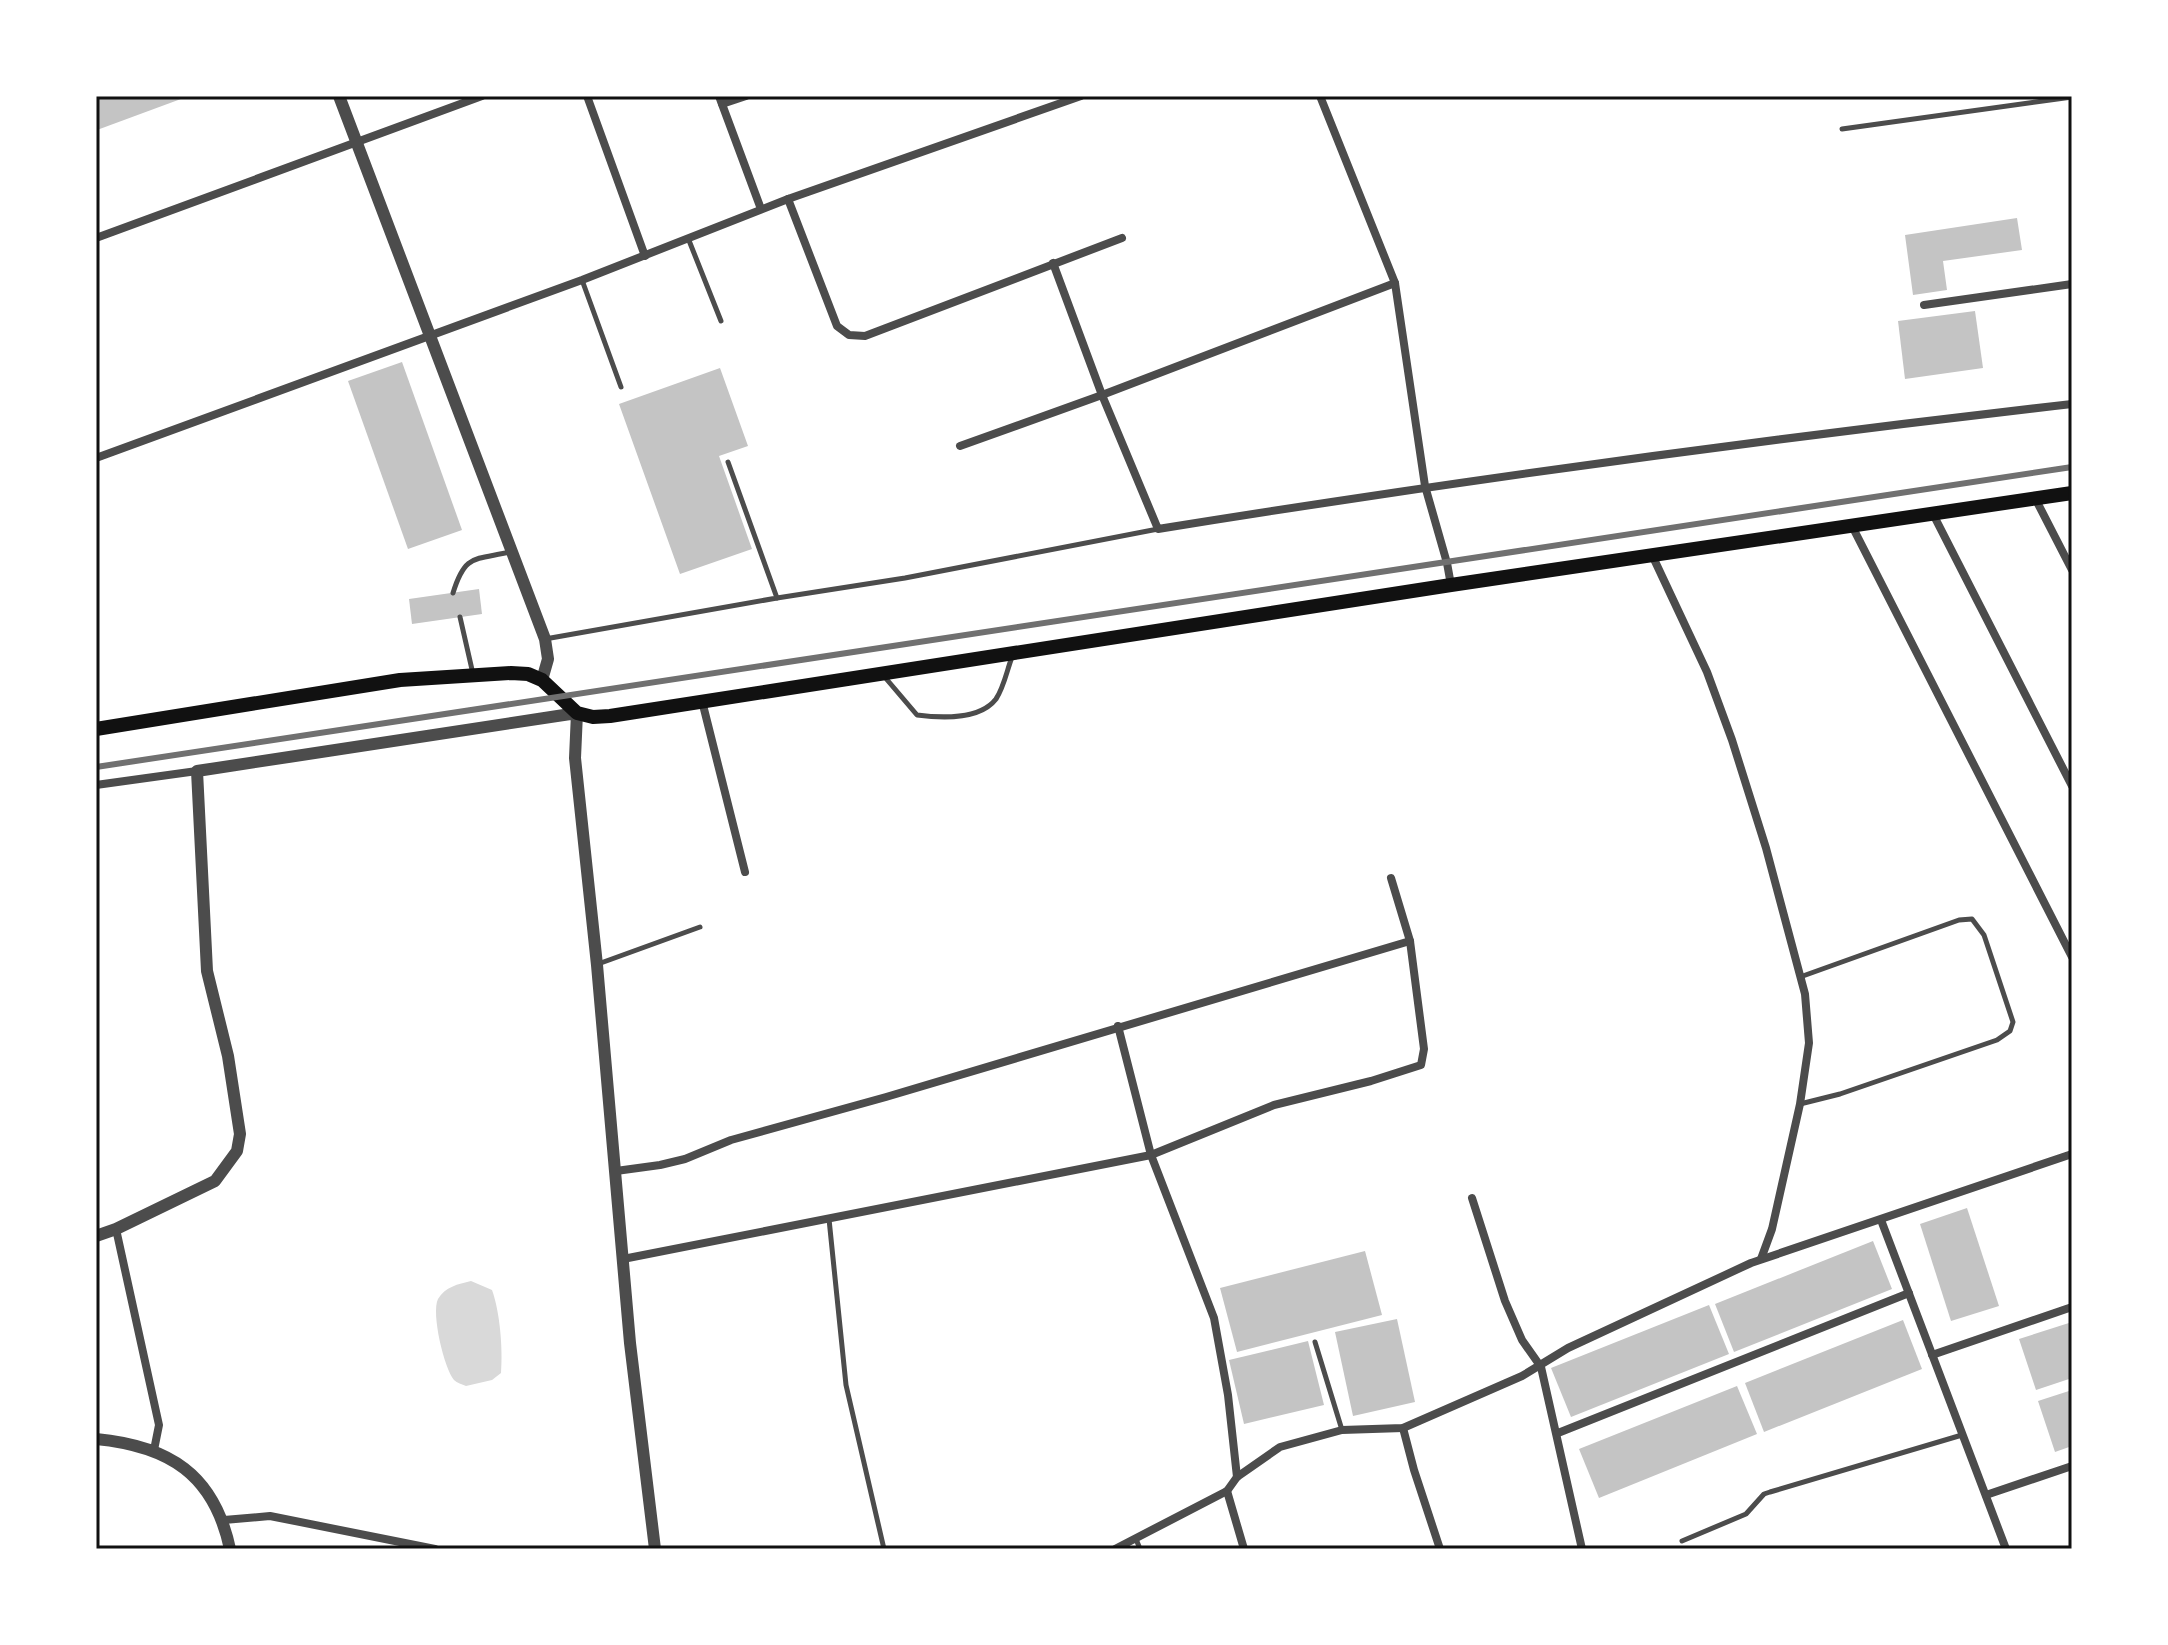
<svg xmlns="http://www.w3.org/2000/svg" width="2168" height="1645" font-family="'DejaVu Sans',sans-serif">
<rect width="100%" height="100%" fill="#fff"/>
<path fill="#d9d9d9" d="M 471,1281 L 492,1290 C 500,1312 503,1349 501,1373 L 492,1380 L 466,1386 C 462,1384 457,1383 454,1380 C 444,1368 431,1313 438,1299 C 445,1287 458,1284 471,1281 Z"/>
<g fill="#c4c4c4">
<path d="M 104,96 L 189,96 L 97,130 L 96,99 Z"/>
<path d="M 2017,218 L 2022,250 L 1943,261 L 1947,290 L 1913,295 L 1905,235 Z"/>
<path d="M 1975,311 L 1983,368 L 1905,379 L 1898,321 Z"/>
<path d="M 402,362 L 462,530 L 408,549 L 348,381 Z"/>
<path d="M 720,368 L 748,446 L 719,456 L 752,549 L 680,574 L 619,404 Z"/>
<path d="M 479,589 L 482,614 L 412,624 L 409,599 Z"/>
<path d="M 1967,1208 L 1999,1306 L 1951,1321 L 1920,1224 Z"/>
<path d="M 1873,1241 L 1892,1289 L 1734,1352 L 1715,1304 Z"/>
<path d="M 1365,1251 L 1382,1315 L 1237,1352 L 1220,1288 Z"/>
<path d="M 1709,1305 L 1729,1354 L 1571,1417 L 1551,1368 Z"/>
<path d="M 1397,1319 L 1415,1402 L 1353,1416 L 1335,1332 Z"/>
<path d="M 1903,1320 L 1922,1369 L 1764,1432 L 1745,1383 Z"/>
<path d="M 2072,1322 L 2072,1378 L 2036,1390 L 2019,1339 Z"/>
<path d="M 1308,1341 L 1324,1405 L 1244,1424 L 1229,1360 Z"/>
<path d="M 1737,1386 L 1757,1434 L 1599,1498 L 1579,1449 Z"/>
<path d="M 2072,1390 L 2072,1446 L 2055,1452 L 2038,1401 Z"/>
</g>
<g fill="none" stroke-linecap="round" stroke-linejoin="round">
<g stroke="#4c4c4c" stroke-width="5">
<path d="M 1842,129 L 2072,97"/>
<path d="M 688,238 L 721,321"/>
<path d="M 582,280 L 621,387"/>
<path d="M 453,593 C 465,554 474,560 510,552"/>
<path d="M 777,598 L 905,578 L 1158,529"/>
<path d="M 460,617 L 473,674"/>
<path d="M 545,639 L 777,598 L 728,462"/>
<path d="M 883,675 L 917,715 C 940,718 980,720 996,699 C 1004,687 1007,670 1012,657"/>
<path d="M 598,964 L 700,927"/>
<path d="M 1800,977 L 1959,920 L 1972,919 L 1984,935 L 2013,1022 L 2010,1031 L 1997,1040 L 1840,1094 L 1800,1104"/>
<path d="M 829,1219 L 846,1385 L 884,1549"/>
<path d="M 1315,1342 L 1342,1430"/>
<path d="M 1136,1539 L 1140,1549"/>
<path d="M 1682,1541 L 1746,1514 L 1764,1494 L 1770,1492 L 1962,1435"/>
</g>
<g stroke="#4c4c4c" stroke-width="8">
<path d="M 587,96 L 645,256"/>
<path d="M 719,96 L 761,209"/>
<path d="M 1320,96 L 1395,283 L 1425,486 L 1447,563 L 1451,585"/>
<path d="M 722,104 L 746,96"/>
<path d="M 788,199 L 837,326 L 849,335 L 865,336 L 1122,238"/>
<path d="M 96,238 L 482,96"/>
<path d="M 1053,263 L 1102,395 L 1158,529 C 1462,480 1766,439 2072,404"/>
<path d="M 1924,305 L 2072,284"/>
<path d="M 960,446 L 1102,395 L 1395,283"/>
<path d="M 96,458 L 582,280 L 788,199 L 1081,96"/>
<path d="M 2035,498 L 2072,570"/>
<path d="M 1933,514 L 2072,786"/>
<path d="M 1852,526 L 2072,957"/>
<path d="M 1653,557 L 1707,672 L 1732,740 L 1766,848 L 1805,994 L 1809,1043 L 1800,1104 L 1772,1229 L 1761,1259"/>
<path d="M 702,701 L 745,872"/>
<path d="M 96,785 L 197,771"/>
<path d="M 1118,1026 L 1151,1155 L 1214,1318 L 1228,1395 L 1237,1477"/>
<path d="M 616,1171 L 660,1165 L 685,1159 L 731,1140 L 886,1097 L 1410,941"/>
<path d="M 1472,1198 L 1505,1301 L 1522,1340 L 1541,1367 L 1582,1549"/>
<path d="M 1881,1220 L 2006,1549"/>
<path d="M 116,1229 L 159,1425 L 154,1450"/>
<path d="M 623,1259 L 1151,1155 L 1274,1105 L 1371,1081 L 1421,1065 L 1424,1049 L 1410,941 L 1391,878"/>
<path d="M 1932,1355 L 2072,1307"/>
<path d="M 1403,1428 L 1414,1470 L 1440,1549"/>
<path d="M 1558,1433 L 1909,1293"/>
<path d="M 1227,1491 L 1244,1549"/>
<path d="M 1986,1495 L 2072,1466"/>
<path d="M 224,1520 L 270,1516 L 435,1549"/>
<path d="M 1115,1549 L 1227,1491 L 1237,1477 L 1280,1447 L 1342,1430 L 1403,1428 L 1522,1376 L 1568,1348 L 1751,1263 L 2072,1154"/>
</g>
<g stroke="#4c4c4c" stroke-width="12">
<path d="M 339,96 L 545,639 L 548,659 L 542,680"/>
<path d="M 96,1236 L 116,1229 L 215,1181 L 237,1151 L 240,1134 L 228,1056 L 207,971 L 197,771 L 577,713 L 575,758 L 597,965 L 630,1343 L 655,1549"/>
<path d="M 96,1439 C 169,1446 214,1474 230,1549"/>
</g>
<path stroke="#111" stroke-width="14" d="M 96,729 L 400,680 L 511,673 L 528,674 L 542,680 L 577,713 L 593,717 L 610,716 L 1451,585 L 2072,493"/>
<path stroke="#707070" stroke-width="6" d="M 96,767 L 2072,467"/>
</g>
<rect width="2168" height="1645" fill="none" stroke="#ffffff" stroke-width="196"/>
<rect x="98" y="98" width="1972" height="1449" fill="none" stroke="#111" stroke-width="3"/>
</svg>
